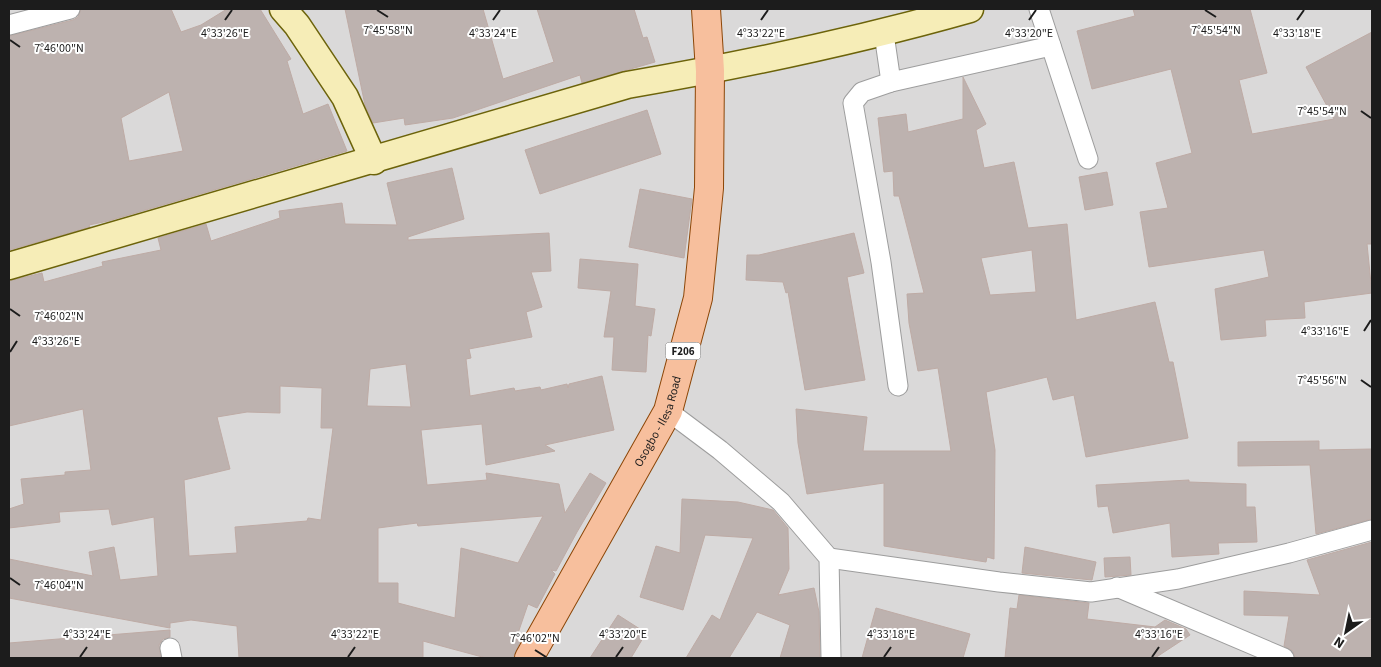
<svg xmlns="http://www.w3.org/2000/svg" width="1381" height="667" font-family="'Source Sans 3',sans-serif">
<rect width="100%" height="100%" fill="#ede7e2"/>
<rect fill="#dad9d9" x="9" y="9" width="1363" height="649"/>
<g fill="#bdb2af" stroke="#beaba5" fill-rule="evenodd">
<path d="M 81,9 L 171,9 L 181,32 L 201,25 L 227,9 L 260,9 L 291,59 L 287,61 L 303,114 L 328,104 L 347,151 L 108,221 L 89,225 L 90,227 L 9,250 L 9,36 L 73,20 L 78,17 ZM 169,92 L 183,151 L 129,161 L 121,118 Z"/>
<path d="M 345,9 L 483,9 L 503,79 L 554,62 L 537,9 L 634,9 L 643,38 L 647,37 L 655,62 L 582,83 L 580,75 L 453,118 L 405,125 L 404,118 L 373,123 L 365,105 Z"/>
<path d="M 1133,9 L 1250,9 L 1267,73 L 1239,80 L 1252,134 L 1334,119 L 1306,67 L 1372,32 L 1372,244 L 1367,244 L 1372,293 L 1304,302 L 1305,318 L 1265,320 L 1266,336 L 1221,340 L 1215,289 L 1269,277 L 1264,250 L 1149,267 L 1140,212 L 1168,208 L 1156,163 L 1192,153 L 1171,69 L 1092,89 L 1077,31 L 1135,16 Z"/>
<path d="M 963,77 L 986,124 L 976,130 L 984,168 L 1014,162 L 1028,228 L 1067,224 L 1076,320 L 1155,302 L 1169,362 L 1173,362 L 1188,438 L 1086,457 L 1074,395 L 1053,400 L 1047,377 L 986,392 L 995,450 L 994,559 L 987,557 L 986,562 L 884,546 L 884,483 L 807,494 L 798,443 L 796,409 L 867,417 L 863,451 L 951,451 L 938,368 L 918,371 L 909,323 L 907,294 L 924,293 L 899,196 L 894,196 L 893,171 L 884,172 L 878,118 L 906,114 L 908,132 L 963,119 ZM 1032,250 L 1036,292 L 990,295 L 981,258 Z"/>
<path d="M 647,110 L 661,154 L 540,194 L 525,150 Z"/>
<path d="M 452,168 L 464,219 L 408,237 L 408,240 L 549,233 L 551,271 L 531,272 L 542,307 L 526,312 L 532,337 L 469,349 L 471,358 L 466,359 L 470,396 L 514,388 L 515,391 L 540,387 L 541,390 L 567,384 L 568,388 L 569,384 L 602,376 L 614,430 L 545,445 L 555,451 L 486,465 L 482,424 L 421,430 L 427,485 L 487,480 L 486,473 L 559,484 L 565,513 L 590,473 L 606,483 L 577,532 L 556,571 L 551,570 L 555,574 L 537,608 L 528,604 L 516,639 L 520,642 L 513,658 L 486,658 L 423,641 L 423,658 L 239,658 L 237,626 L 191,620 L 170,623 L 170,628 L 9,598 L 9,559 L 93,576 L 89,552 L 114,547 L 120,580 L 158,576 L 154,517 L 112,525 L 109,509 L 59,512 L 60,522 L 9,528 L 9,509 L 24,504 L 21,479 L 65,475 L 65,472 L 91,470 L 83,409 L 9,426 L 9,281 L 42,273 L 44,282 L 103,266 L 102,262 L 161,250 L 158,238 L 206,224 L 211,241 L 280,218 L 279,211 L 342,203 L 345,224 L 397,225 L 387,183 ZM 406,364 L 411,407 L 367,406 L 370,369 ZM 280,386 L 322,388 L 321,428 L 333,428 L 321,520 L 308,518 L 307,521 L 235,527 L 237,553 L 189,556 L 184,480 L 230,469 L 217,417 L 247,412 L 280,413 ZM 543,516 L 518,563 L 461,548 L 455,618 L 398,603 L 398,583 L 378,583 L 378,528 L 417,523 L 418,526 Z"/>
<path d="M 1107,172 L 1113,205 L 1085,210 L 1079,177 Z"/>
<path d="M 640,189 L 692,199 L 684,258 L 629,247 Z"/>
<path d="M 854,233 L 864,273 L 847,277 L 865,380 L 805,390 L 788,292 L 786,293 L 783,282 L 746,280 L 747,255 L 759,255 Z"/>
<path d="M 580,259 L 638,264 L 635,306 L 655,309 L 651,336 L 648,335 L 646,372 L 612,370 L 614,337 L 604,337 L 611,291 L 578,288 Z"/>
<path d="M 1319,441 L 1319,450 L 1372,449 L 1372,519 L 1316,534 L 1310,465 L 1238,466 L 1238,442 Z"/>
<path d="M 1189,480 L 1189,482 L 1246,484 L 1246,507 L 1255,507 L 1257,542 L 1218,543 L 1219,554 L 1172,557 L 1170,523 L 1113,533 L 1108,506 L 1098,507 L 1096,485 Z"/>
<path d="M 682,499 L 738,502 L 773,510 L 788,528 L 789,569 L 778,595 L 814,588 L 819,612 L 820,658 L 780,658 L 790,625 L 757,612 L 729,658 L 686,658 L 712,615 L 720,620 L 753,538 L 705,535 L 683,610 L 640,597 L 656,546 L 680,553 Z"/>
<path d="M 1372,542 L 1372,658 L 1295,658 L 1293,651 L 1284,646 L 1289,616 L 1244,615 L 1244,591 L 1320,595 L 1307,560 Z"/>
<path d="M 1025,547 L 1096,562 L 1092,580 L 1022,573 Z"/>
<path d="M 1130,557 L 1131,575 L 1105,577 L 1104,558 Z"/>
<path d="M 1019,595 L 1089,603 L 1087,619 L 1155,627 L 1165,620 L 1186,629 L 1190,635 L 1155,658 L 1005,658 L 1010,608 L 1017,609 Z"/>
<path d="M 876,608 L 970,634 L 963,658 L 862,658 Z"/>
<path d="M 618,615 L 643,631 L 643,638 L 631,658 L 590,658 Z"/>
<path d="M 170,630 L 170,637 L 163,639 L 159,645 L 161,658 L 9,658 L 9,643 Z"/>
</g>
<g fill="none" stroke-linecap="round" stroke-linejoin="round">
<defs>
<g id="street">
<path d="M 1039,9 L 1088,159"/>
<path d="M 9,25 L 70,9"/>
<path d="M 884,34 L 891,82"/>
<path d="M 898,386 L 881,262 L 853,103 L 862,92 L 891,82 L 1051,46"/>
<path d="M 668,411 L 720,450 L 781,502 L 829,558 L 831,658"/>
<path d="M 829,558 L 999,582 L 1091,592 L 1178,579 L 1289,553 L 1372,530"/>
<path d="M 1117,587 L 1284,658"/>
<path d="M 170,648 L 172,658"/>
</g>
<g id="secondary">
<path d="M 283,9 L 297,25 L 345,97 L 374,161"/>
<path d="M 9,266 L 627,85 C 743,65 857,41 970,9"/>
</g>
<g id="primary">
<path id="s1" d="M 529,658 L 668,411 L 698,298 L 709,188 L 710,71 L 706,9"/>
</g>
</defs>
<use href="#street" stroke="#9d9d9d" stroke-width="21"/>
<use href="#secondary" stroke="#6c630a" stroke-width="29"/>
<use href="#primary" stroke="#8c4607" stroke-width="30"/>
<use href="#street" stroke="#fff" stroke-width="19"/>
<use href="#secondary" stroke="#f6edb7" stroke-width="26"/>
<use href="#primary" stroke="#f7bf9d" stroke-width="28"/>
</g>
<path fill="none" stroke="#1c1c1c" stroke-width="2" d="M 377,10 L 388,17M 1205,10 L 1216,17M 225,20 L 232,10M 493,20 L 500,10M 761,20 L 768,10M 1029,20 L 1036,10M 1297,20 L 1304,10M 10,40 L 20,47M 1361,111 L 1371,118M 10,309 L 20,316M 1364,331 L 1371,320M 10,352 L 17,341M 1361,380 L 1371,387M 10,578 L 20,585M 535,650 L 546,657M 80,657 L 87,647M 348,657 L 355,647M 616,657 L 623,647M 884,657 L 891,647M 1152,657 L 1159,647"/>
<g text-anchor="middle" stroke-width="4" stroke-linejoin="round" paint-order="stroke">
<rect fill="#fff" stroke="#606060" stroke-width="1" x="665.5" y="342.5" width="35" height="17" rx="4"/>
<g font-size="11" font-weight="bold" fill="#1c1c1c">
<text x="683" y="355">F206</text>
</g>
<g font-size="12" fill="#1c1c1c" stroke="#fff">
<text dy="4" stroke="none"><textPath href="#s1" startOffset="270">Osogbo - Ilesa Road</textPath></text>
</g>
</g>
<g font-size="12" text-anchor="middle" fill="#1c1c1c" stroke="#fff" stroke-width="4" stroke-linejoin="round" paint-order="stroke">
<text x="388" y="34">7°45'58"N</text>
<text x="1216" y="34">7°45'54"N</text>
<text x="225" y="37">4°33'26"E</text>
<text x="1029" y="37">4°33'20"E</text>
<text x="1297" y="37">4°33'18"E</text>
<text x="493" y="37">4°33'24"E</text>
<text x="761" y="37">4°33'22"E</text>
<text x="59" y="52">7°46'00"N</text>
<text x="1322" y="115">7°45'54"N</text>
<text x="59" y="320">7°46'02"N</text>
<text x="1325" y="335">4°33'16"E</text>
<text x="56" y="345">4°33'26"E</text>
<text x="1322" y="384">7°45'56"N</text>
<text x="59" y="589">7°46'04"N</text>
<text x="87" y="638">4°33'24"E</text>
<text x="355" y="638">4°33'22"E</text>
<text x="623" y="638">4°33'20"E</text>
<text x="891" y="638">4°33'18"E</text>
<text x="1159" y="638">4°33'16"E</text>
<text x="535" y="642">7°46'02"N</text>
</g>
<rect width="1381" height="667" fill="none" stroke="#1c1c1c" stroke-width="20"/>
<g transform="translate(1346 632) rotate(213)" stroke="#ffffff" stroke-width="4" paint-order="stroke">
<path d="M0-4L9 19L0 12L-9 19Z" fill="#1c1c1c"/>
<text y="-8" font-size="14" font-weight="bold" text-anchor="middle" fill="#1c1c1c">N</text>
</g>
</svg>
